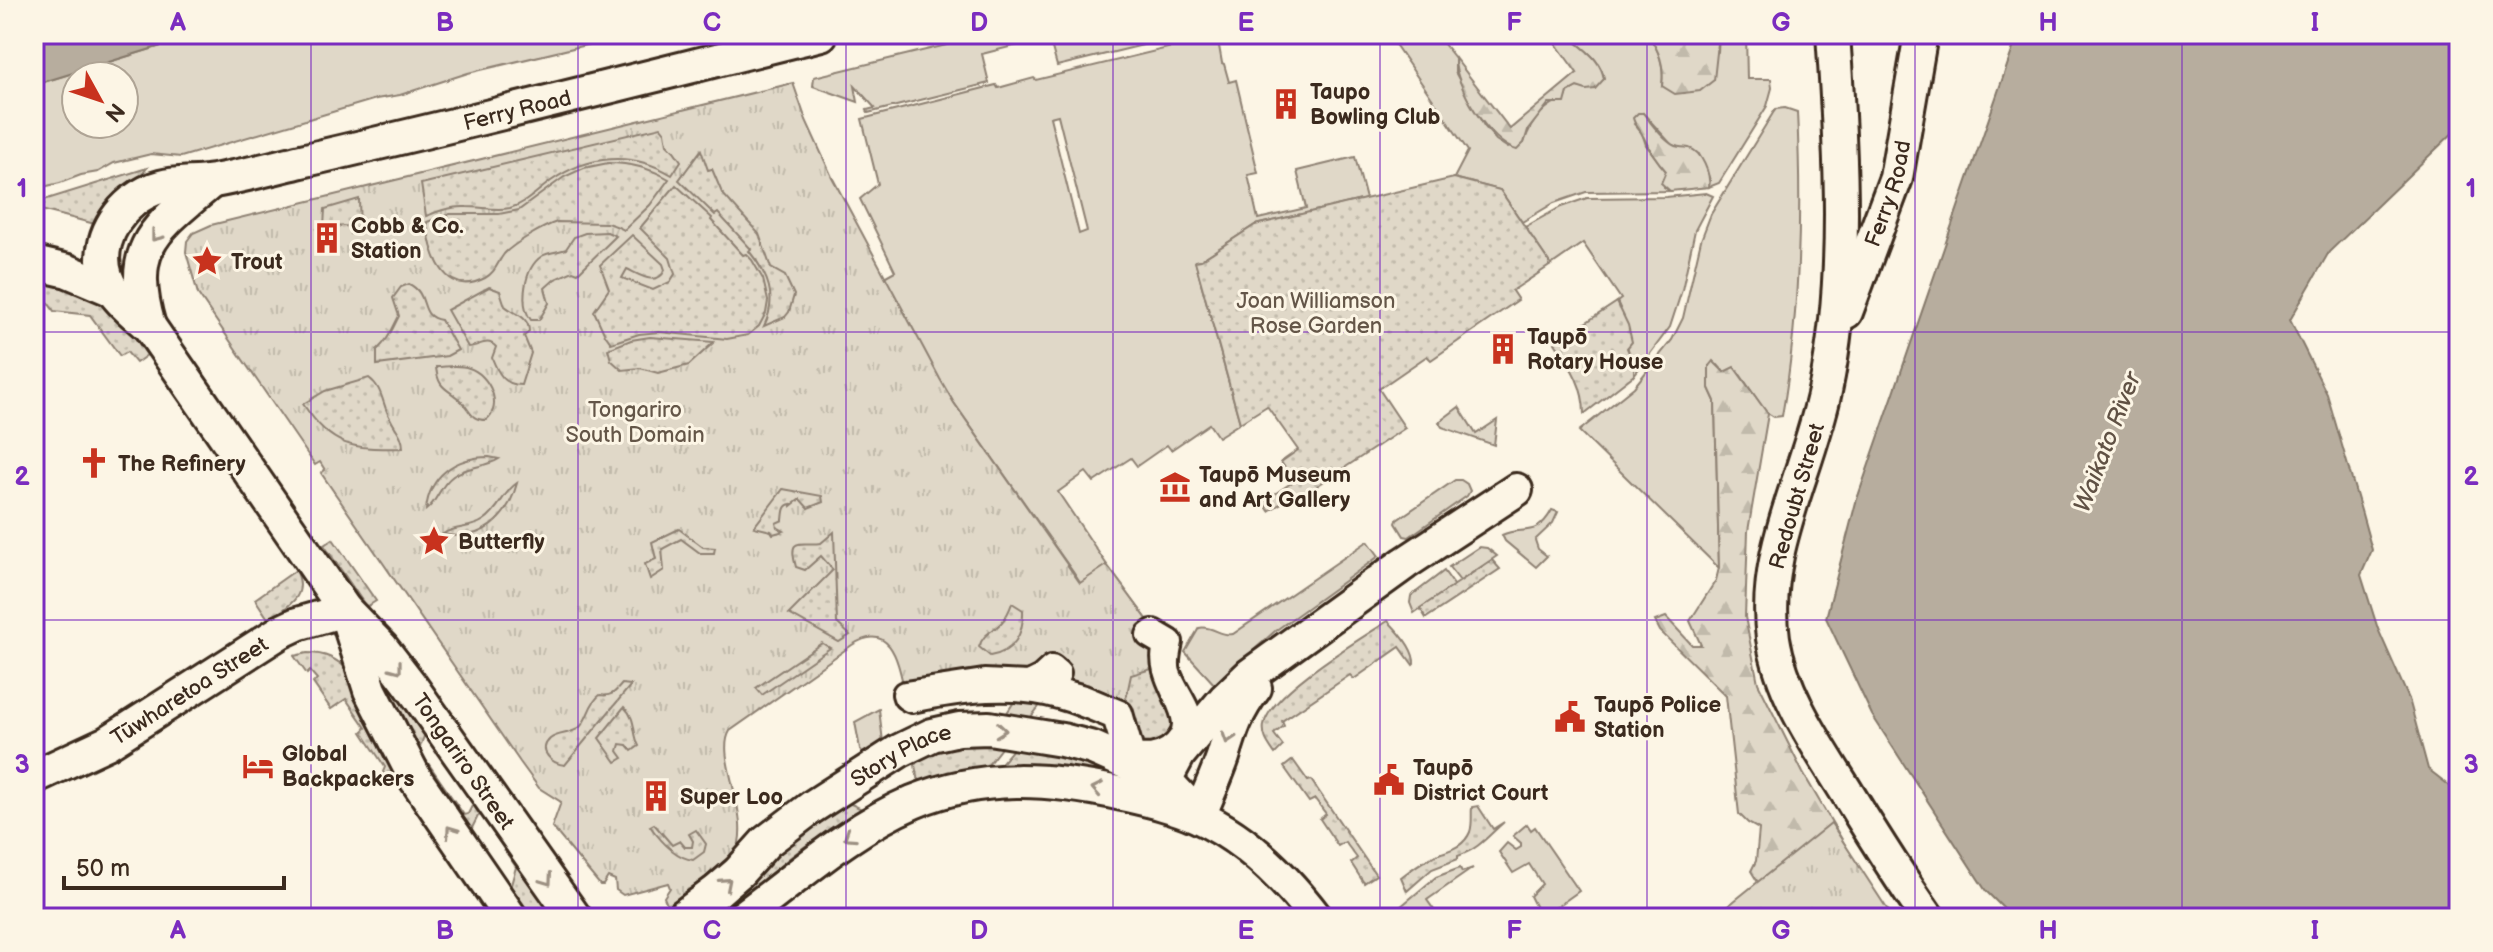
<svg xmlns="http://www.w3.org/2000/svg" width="2493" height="952" font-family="'Balsamiq Sans',sans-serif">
<defs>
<pattern id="forest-firs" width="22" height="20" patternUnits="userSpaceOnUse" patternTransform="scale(2)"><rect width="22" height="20" fill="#e0d8c8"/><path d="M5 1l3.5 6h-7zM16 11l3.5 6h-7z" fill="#c1baab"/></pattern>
<pattern id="park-tufts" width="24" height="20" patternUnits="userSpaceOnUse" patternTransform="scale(2)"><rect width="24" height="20" fill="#e0d8c8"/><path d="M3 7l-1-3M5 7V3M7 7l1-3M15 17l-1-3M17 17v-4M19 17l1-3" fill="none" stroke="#c1baab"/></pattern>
<pattern id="garden-dots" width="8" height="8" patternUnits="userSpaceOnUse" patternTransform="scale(2)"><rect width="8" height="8" fill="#e0d8c8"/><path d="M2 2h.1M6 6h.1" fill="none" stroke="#c1baab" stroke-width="1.8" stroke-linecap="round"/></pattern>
</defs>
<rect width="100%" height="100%" fill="#fcf5e5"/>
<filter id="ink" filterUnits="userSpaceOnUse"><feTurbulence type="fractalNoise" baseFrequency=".0125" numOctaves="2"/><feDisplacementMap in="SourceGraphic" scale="16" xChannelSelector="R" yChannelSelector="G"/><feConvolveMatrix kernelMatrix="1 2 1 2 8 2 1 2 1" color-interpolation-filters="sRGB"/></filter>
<g filter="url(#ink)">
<g fill="#e0d8c8" stroke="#8e8173" stroke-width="2" fill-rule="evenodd">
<path d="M 200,34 L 632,34 L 468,73 L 400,95 L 376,99 L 181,157 L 151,154 L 114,163 L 98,172 L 81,175 L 60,183 L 34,189 L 34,85 ZM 76,76 L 124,76 L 124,124 L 76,124 Z"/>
<path d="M 992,34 L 1188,34 L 1057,66 L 1049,37 L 982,54 L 989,83 L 868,113 L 867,110 L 875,108 L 855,86 L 858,102 L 813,86 L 814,77 Z"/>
<path d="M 1388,34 L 1436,34 L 1455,58 L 1455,72 L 1484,126 L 1496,140 L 1508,148 L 1524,143 C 1531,121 1545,104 1566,98 L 1568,92 L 1577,87 L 1586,89 L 1604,79 C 1600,56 1582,50 1568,34 L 1648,34 C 1659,51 1665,65 1662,86 L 1718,52 L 1719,34 L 1746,34 L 1747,79 L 1771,79 L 1772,88 L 1767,106 L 1719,183 L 1709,187 L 1710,180 L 1699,154 L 1672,145 L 1643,113 L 1634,124 L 1642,133 L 1646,145 L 1666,171 L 1664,187 L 1670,191 L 1586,192 L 1554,203 L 1522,222 L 1500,190 L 1454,178 L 1468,151 Z"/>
<path d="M 1209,38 L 1219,46 L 1222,63 L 1224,64 L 1229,82 L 1236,80 L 1258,173 L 1248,175 L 1258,219 L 1306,208 L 1297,171 L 1355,157 L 1366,199 L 1255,225 L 1201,260 L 1195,261 L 1240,423 L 1218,437 L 1209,424 L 1171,450 L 1167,445 L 1137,466 L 1131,458 L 1094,482 L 1086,472 L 1058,492 L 1107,565 L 1149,622 L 1122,648 L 1073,572 L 954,403 L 948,402 L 884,277 L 895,271 L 860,199 L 878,184 L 862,119 L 996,85 L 998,88 L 1034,78 L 1036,80 ZM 1058,115 L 1087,231 L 1079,234 L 1050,117 Z"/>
<path d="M 1785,108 L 1797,112 C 1802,214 1800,315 1782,416 L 1774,417 L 1766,412 L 1737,370 L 1724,372 L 1718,365 L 1709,366 L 1709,388 L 1715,401 L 1719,568 L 1579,431 L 1634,387 L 1672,340 L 1683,318 L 1701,240 L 1711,214 L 1773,113 L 1776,109 Z"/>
<path d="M 1706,193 L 1713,196 L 1695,230 L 1682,290 L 1670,327 L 1634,375 C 1634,365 1631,359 1628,349 C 1623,333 1625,317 1617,302 L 1621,299 L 1583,243 L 1551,265 L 1525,227 L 1561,207 L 1587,198 L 1666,197 Z"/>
<path d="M 1459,407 L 1476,434 L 1497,420 L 1494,445 L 1442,427 L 1439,422 Z"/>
<path d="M 1455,480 L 1461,480 L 1467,484 L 1470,491 L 1467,496 L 1409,537 L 1404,536 L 1396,523 L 1397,520 Z"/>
<path d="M 1552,510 L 1558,512 L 1553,523 L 1535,540 L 1538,549 L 1547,556 L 1536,567 L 1505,541 L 1502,535 C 1521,525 1536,540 1552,510 Z"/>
<path d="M 1368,541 L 1379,556 L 1275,631 L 1215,685 L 1185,652 L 1199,628 C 1212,625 1221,637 1233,634 Z"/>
<path d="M 1479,547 L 1487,548 L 1497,556 L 1460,581 L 1449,567 Z"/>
<path d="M 1444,571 L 1454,585 L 1414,613 L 1410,603 L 1411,596 Z"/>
<path d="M 879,709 L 883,742 L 865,755 L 860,749 L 855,722 Z"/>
<path d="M 1527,824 L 1531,830 L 1535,827 L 1579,891 L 1541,918 L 1530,896 L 1542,884 L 1529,864 L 1513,873 L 1499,852 L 1507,843 L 1516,850 L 1521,847 L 1521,843 L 1513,836 Z"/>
<path d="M 1460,868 L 1462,872 L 1473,868 L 1427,900 L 1439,917 L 1437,918 L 1388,917 L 1436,877 Z"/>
</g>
<g fill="url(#forest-firs)" stroke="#8e8173" stroke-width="2">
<path d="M 1554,34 L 1568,34 C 1582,50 1600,56 1604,79 L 1595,89 L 1586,90 L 1577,87 L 1568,92 L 1565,103 L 1549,103 L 1528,130 L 1524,143 L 1517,150 C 1490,144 1454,85 1455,58 L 1510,129 L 1577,73 L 1554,41 Z"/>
<path d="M 1648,34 L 1719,34 L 1714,80 L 1700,91 L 1675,94 L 1662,86 C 1665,65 1659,51 1648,34 Z"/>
<path d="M 1638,113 L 1643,113 C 1651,123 1660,136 1670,143 C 1677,149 1681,146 1689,148 C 1702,151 1711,175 1709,187 L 1670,191 L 1661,183 L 1666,171 C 1656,160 1649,149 1643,136 C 1640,129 1635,126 1633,118 Z"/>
<path d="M 1713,361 L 1724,372 L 1734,367 L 1768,414 L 1748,531 L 1745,617 L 1758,683 L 1803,773 L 1888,918 L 1764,892 L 1751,871 L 1756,861 L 1759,829 L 1748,823 L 1739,814 L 1726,696 L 1660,631 L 1655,621 L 1666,617 L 1692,645 L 1701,645 L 1690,621 L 1716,580 L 1719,568 L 1715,401 L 1709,388 L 1709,366 Z"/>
</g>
<g fill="url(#park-tufts)" stroke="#8e8173" stroke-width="2">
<path d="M 793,83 L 806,120 L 832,177 L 940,379 L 954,403 L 1080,583 L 1107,565 L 1149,622 L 1187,707 L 1097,711 L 1049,694 L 1027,722 L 1003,719 L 1021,691 L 906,697 C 899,669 894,618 852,645 L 730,731 C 714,757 754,819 735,854 C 725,872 695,884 680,897 C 676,901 674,907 670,912 L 664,897 L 670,888 L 668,883 L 623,895 L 616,890 L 615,880 L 608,877 L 603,885 L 600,885 L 552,827 L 561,802 L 539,788 L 520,762 L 321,473 L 325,470 L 320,462 L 315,465 L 198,294 L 186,252 L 187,241 L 193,233 L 211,225 Z"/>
<path d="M 1831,823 L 1893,918 L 1713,918 Z"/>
</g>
<g fill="url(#garden-dots)" stroke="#8e8173" stroke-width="2">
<path d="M 661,127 L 665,132 L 667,144 L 674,151 L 681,161 L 672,175 C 632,151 588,155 551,181 C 537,191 527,203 510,208 C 496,211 482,207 467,207 C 452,206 439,211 426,216 L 421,184 Z"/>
<path d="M 701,150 L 708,170 L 712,169 L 722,193 L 759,234 L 771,268 L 785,276 L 794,295 L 789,312 L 785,317 L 764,326 C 778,298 768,274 749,251 L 751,249 L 718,213 L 715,215 L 679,180 Z"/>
<path d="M 608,163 C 631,163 650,168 669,179 L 650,205 L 624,230 C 618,227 613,224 606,223 C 602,223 560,222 557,222 C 544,226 513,244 504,254 C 497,263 496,272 485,278 C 444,299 430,253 427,222 L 450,214 L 499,214 L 519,210 L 564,177 L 584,168 Z"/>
<path d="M 147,168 C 131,193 104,190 95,224 L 41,210 L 44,200 Z"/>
<path d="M 1454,178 L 1500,190 L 1551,265 L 1512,291 L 1518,300 L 1431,360 L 1427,356 L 1379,389 L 1405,428 L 1291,503 L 1288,499 L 1269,511 L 1263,502 L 1294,481 L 1281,462 L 1298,450 L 1267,406 L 1240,423 L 1195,261 L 1201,260 L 1255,225 Z"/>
<path d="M 676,185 L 712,218 L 711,220 L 743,255 L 746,254 L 752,260 L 763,279 L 768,301 L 766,313 L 759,326 L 748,335 L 727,339 L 659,332 L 639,334 L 611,343 L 604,333 L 594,311 L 609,289 L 600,265 L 632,235 L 663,264 L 665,270 C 657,287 640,275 627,269 L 622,278 L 653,290 L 670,282 L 675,274 L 670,258 L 640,228 Z"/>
<path d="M 359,199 L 360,233 L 350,234 L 350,226 L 324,227 L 325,209 Z"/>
<path d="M 607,232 L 616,236 L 578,273 L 573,271 L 555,279 L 545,288 L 549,303 L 539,320 L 531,320 C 519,304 524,268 542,256 C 549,252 558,252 566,249 L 574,237 L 585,233 Z"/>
<path d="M 49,276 L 98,299 L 125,324 L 147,355 L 136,363 L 127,352 L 120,356 L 90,315 L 54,311 L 42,294 Z"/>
<path d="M 409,284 C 431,295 417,316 441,320 L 458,350 L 447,356 L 377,365 L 377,350 C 389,339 392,329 399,316 L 393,298 L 401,287 Z"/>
<path d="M 489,287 L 500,291 L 505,306 C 516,315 529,316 529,332 L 524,336 L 531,353 L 521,385 C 504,385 498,373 492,358 L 496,347 C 487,337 479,347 468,347 L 447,310 Z"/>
<path d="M 1617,302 L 1628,325 L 1632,342 L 1627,348 L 1634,365 L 1634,375 L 1584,414 C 1584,385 1570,366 1555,343 Z"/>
<path d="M 650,337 L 714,342 L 689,365 L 658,373 L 640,368 L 622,370 L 611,360 L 608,349 L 631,340 Z"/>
<path d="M 436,367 C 446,367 458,364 469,368 C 489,374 504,406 486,420 C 471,420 471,412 462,402 C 449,388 438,391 436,367 Z"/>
<path d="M 369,378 C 383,388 382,404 390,418 C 395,429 403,435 403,448 C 351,449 333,448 303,404 L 325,391 Z"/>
<path d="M 489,457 L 499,459 C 485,468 468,465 453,476 C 439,486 438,501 426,510 C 429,476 455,457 489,457 Z"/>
<path d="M 517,483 C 508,519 481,543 443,534 C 456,525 470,530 484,520 C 500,509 503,492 517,483 Z"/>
<path d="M 783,489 L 822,496 L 823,502 L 808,508 L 800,499 L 791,506 L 791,504 C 783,505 784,513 783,520 L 776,523 L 777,527 L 784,531 L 773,534 L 771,531 L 754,527 Z"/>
<path d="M 679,529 L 703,547 L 715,548 L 714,553 L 700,553 L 681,539 L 662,549 L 664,570 L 650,579 L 645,564 L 656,559 L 652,542 Z"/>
<path d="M 834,532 L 837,623 L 850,635 L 839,642 L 789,614 L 833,570 L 821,556 L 805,570 L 796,567 C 787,535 801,546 821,543 Z"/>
<path d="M 333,539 L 376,601 L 368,606 L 365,605 L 324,545 Z"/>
<path d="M 1492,560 L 1500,569 L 1426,618 L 1420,608 Z"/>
<path d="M 296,570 C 309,597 288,606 269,620 L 255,599 Z"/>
<path d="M 1012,603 L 1023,610 C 1024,634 1014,652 990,656 L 979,647 C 983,633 993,632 1002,622 C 1006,617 1010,609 1012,603 Z"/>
<path d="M 1388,621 C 1398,631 1415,650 1414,664 L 1413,665 L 1400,647 L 1354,679 L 1350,675 L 1282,721 L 1284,726 L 1274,734 L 1283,746 L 1275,754 C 1269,745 1262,737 1264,725 C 1269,693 1360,639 1388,621 Z"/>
<path d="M 822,643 L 830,648 L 762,695 L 756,688 Z"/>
<path d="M 307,653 C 326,653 336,659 350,671 L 393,769 L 390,783 L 383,772 L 385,767 L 362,732 L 366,728 L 346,699 L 331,709 L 313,683 L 317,679 L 310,671 L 307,674 L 294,656 Z"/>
<path d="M 376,663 L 427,728 L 419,750 L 464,815 L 468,814 L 477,796 L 559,912 L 551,918 L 522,918 L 509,892 L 516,867 L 481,815 L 478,816 L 469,834 L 423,773 Z"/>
<path d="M 1158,667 L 1178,735 L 1144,753 L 1123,713 L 1131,675 Z"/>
<path d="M 622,684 L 631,685 L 565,765 C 552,764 537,751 550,739 C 559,732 571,735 580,727 C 589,717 589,703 600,695 C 612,697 615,692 622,684 Z"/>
<path d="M 624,707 C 637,719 632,733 639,746 L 632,751 L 627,745 L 620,744 L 618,751 L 623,758 L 616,762 L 599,738 Z"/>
<path d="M 983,739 L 1004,744 L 987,766 L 987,775 L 924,785 L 917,777 L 915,765 L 923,752 Z"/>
<path d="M 1015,740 L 1102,767 L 1133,784 L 997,768 L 1015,747 Z"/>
<path d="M 1293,760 L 1308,781 L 1311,780 L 1376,875 L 1364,883 L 1351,863 L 1357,858 L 1345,842 L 1338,846 L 1320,819 L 1326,814 L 1315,799 L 1309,802 L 1284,767 Z"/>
<path d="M 849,803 L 864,810 C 831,828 799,848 771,874 C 756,888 742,904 726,918 L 702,918 L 787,842 L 806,827 Z"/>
<path d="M 1478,806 L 1493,829 L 1504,822 C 1488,836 1479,849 1458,856 L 1458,859 L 1432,869 L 1407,891 L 1401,877 C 1409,871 1418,864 1428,859 C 1443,850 1462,851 1470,832 C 1473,823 1471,815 1472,807 Z"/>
<path d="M 654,824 L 672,845 L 680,841 L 685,847 L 692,847 L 693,841 L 689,834 L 696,830 L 706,844 L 704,852 L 693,860 C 676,858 660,840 650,826 Z"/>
</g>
<g fill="#b7ad9e" stroke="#85796b" stroke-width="2">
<path d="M 34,34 L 200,34 L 34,85 Z"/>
<path d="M 2018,34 L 2459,34 L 2459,127 L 2329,252 L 2290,320 L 2327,394 L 2362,514 L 2372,550 L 2361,575 L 2378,629 L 2409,699 L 2428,769 L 2459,793 L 2459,918 L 2013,918 L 1986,891 L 1872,715 L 1826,618 L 1856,502 Z"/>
</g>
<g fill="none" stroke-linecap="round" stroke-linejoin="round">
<defs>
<path id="pedestrian" d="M 1153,632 L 1170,642 C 1168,652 1165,662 1168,673 C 1177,701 1212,728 1170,755 C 1157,763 1142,763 1128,758 L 1115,717 C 1097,710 1080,702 1062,697 C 1013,682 960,690 911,700 L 906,697 L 905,694 L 984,682 L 1029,684 L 1041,678 L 1052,668 L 1058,673 L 1052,689 L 1084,698 L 1120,713 L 1132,755 C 1146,758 1157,758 1169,750 C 1212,720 1153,685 1166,645 L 1149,635 Z"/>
<g id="minor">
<path d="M 1833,34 C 1841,147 1849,280 1825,391 C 1808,473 1761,552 1773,638 C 1782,696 1819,747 1849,796 C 1874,837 1900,878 1928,918"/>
<path d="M 34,263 L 68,271 L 113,290"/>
<path id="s1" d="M 1846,312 L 1896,178 L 1921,34"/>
<path d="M 149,326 C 126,246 154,230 211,182"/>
<path d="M 347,617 L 370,690 L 415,778 L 511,918"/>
<path id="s2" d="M 34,777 L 107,743 L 280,632 L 297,624 L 345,610"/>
<path d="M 1156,797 L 1179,754 L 1225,699 L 1250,675 L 1405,563 L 1516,490"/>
<path d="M 1199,816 C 1207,797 1216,777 1223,757 C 1231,730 1237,711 1255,688"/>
<path id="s3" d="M 575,918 L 409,683 L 382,648 L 345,610 L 149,326 C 137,316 123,305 114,292 C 92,261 106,223 133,201 C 161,179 184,186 214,181 C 242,176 269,169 297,162 C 472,122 647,77 821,34"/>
<path id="s4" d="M 681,918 L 717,891 L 739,872 L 766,842 L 812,807 L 899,751 L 932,735 L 959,729 L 989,728 L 1062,740 L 1093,748 L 1164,779 L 1194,811"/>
<path d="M 742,918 C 798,877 848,830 913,802 C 983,773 1049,778 1122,794 C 1148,800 1172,805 1197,816 C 1246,838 1284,876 1316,918"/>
</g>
</defs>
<use href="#pedestrian" stroke="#3b2a1e" stroke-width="30"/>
<use href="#minor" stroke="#3b2a1e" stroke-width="38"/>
<use href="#pedestrian" stroke="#fcf5e5" stroke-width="24"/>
<use href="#minor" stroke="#fcf5e5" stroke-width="32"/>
</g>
<defs><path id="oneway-chevron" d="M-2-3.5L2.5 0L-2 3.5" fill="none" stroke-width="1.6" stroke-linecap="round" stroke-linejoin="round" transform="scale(2)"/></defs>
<g stroke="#9c9082">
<use href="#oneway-chevron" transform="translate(156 236) rotate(128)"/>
<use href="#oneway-chevron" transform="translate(397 668) rotate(52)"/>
<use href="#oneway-chevron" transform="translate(1001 730) rotate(6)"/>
<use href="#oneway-chevron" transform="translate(1228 738) rotate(108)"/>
<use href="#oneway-chevron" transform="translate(1097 789) rotate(-169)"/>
<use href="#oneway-chevron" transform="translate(451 831) rotate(-125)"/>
<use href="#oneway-chevron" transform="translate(849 836) rotate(147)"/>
<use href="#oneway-chevron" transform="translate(547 880) rotate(55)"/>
<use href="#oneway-chevron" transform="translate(726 883) rotate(-41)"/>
</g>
</g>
<path fill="none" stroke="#7b2cbf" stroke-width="2" stroke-opacity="0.55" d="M 311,34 L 311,918M 578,34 L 578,918M 846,34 L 846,918M 1113,34 L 1113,918M 1380,34 L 1380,918M 1647,34 L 1647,918M 1915,34 L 1915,918M 2182,34 L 2182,918M 34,332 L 2459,332M 34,620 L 2459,620"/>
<defs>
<symbol id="building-bare" viewBox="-9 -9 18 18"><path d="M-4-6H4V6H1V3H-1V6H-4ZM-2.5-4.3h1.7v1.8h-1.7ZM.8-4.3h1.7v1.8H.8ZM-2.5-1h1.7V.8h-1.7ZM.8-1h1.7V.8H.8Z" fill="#c8321e" stroke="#fcf5e5" stroke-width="2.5" paint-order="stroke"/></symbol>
<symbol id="sight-bare" viewBox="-9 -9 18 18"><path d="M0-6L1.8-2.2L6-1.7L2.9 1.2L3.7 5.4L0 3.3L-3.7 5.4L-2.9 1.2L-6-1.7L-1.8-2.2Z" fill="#c8321e" stroke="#fcf5e5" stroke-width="2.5" paint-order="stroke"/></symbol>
<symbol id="church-bare" viewBox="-9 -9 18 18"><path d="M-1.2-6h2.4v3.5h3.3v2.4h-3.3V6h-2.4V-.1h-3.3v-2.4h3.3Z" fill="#c8321e" stroke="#fcf5e5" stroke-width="2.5" paint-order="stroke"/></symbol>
<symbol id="museum-bare" viewBox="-9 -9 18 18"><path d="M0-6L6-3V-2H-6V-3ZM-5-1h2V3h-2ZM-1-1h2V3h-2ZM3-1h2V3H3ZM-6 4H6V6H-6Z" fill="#c8321e" stroke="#fcf5e5" stroke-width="2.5" paint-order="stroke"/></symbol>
<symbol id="civic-bare" viewBox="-9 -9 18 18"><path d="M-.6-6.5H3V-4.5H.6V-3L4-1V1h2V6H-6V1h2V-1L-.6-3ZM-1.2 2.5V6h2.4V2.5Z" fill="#c8321e" stroke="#fcf5e5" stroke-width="2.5" paint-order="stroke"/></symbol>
<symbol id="hotel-bare" viewBox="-9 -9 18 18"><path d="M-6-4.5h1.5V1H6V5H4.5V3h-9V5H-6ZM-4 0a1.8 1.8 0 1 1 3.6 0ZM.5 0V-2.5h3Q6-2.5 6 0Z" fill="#c8321e" stroke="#fcf5e5" stroke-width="2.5" paint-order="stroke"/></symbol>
</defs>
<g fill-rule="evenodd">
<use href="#building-bare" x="1264" y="82" width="44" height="44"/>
<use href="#building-bare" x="305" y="216" width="44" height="44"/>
<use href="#sight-bare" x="185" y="239" width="44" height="44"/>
<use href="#building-bare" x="1481" y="327" width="44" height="44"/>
<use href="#church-bare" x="72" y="441" width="44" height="44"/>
<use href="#museum-bare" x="1153" y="465" width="44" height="44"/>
<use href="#sight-bare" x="412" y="519" width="44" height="44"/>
<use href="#civic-bare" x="1548" y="695" width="44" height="44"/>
<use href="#hotel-bare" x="236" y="744" width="44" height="44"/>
<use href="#civic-bare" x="1367" y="758" width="44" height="44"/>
<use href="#building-bare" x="634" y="774" width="44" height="44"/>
</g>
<g text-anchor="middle" stroke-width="6" stroke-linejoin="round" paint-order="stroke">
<g font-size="22" font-weight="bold" fill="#3b2a1e" stroke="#fcf5e5" text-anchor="start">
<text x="1310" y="99">Taupo<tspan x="1310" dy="25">Bowling Club</tspan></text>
<text x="351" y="233">Cobb &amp; Co.<tspan x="351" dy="25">Station</tspan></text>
<text x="231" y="269">Trout</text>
<text x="1527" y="344">Taupō<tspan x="1527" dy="25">Rotary House</tspan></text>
<text x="118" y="471">The Refinery</text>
<text x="1199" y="482">Taupō Museum<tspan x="1199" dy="25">and Art Gallery</tspan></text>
<text x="458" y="549">Butterfly</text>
<text x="1594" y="712">Taupō Police<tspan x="1594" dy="25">Station</tspan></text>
<text x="282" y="761">Global<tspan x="282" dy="25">Backpackers</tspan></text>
<text x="1413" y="775">Taupō<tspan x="1413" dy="25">District Court</tspan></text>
<text x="680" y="804">Super Loo</text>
</g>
<g font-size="22" fill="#3b2a1e" stroke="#fcf5e5">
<text dy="8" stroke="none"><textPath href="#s3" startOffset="1278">Ferry Road</textPath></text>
<text dy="8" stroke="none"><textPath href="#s1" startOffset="126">Ferry Road</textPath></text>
<text transform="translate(1796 496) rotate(-74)" y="8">Redoubt Street</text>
<text dy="8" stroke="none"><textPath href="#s2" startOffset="178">Tūwharetoa Street</textPath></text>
<text dy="8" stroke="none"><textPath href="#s4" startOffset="276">Story Place</textPath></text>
<text transform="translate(464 761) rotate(55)" y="8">Tongariro Street</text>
</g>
<g font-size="22" fill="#645648" stroke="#fcf5e5">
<text x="1316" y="308">Joan Williamson<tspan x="1316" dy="25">Rose Garden</tspan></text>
<text x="635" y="417">Tongariro<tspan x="635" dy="25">South Domain</tspan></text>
</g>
<g font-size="24" font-style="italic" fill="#605144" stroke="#fcf5e5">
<text transform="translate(2107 442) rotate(-69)" y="8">Waikato River</text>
</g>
</g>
<rect width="2493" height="952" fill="none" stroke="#fcf5e5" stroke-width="88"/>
<g transform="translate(100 100) rotate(130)"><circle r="38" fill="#fcf5e5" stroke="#afa495" stroke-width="2"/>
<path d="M0-6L14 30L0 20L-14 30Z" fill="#c8321e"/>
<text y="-12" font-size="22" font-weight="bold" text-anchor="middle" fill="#3b2a1e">N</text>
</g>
<path d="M64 876v12h220v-12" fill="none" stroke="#3b2a1e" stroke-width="4"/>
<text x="76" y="876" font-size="24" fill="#3b2a1e" stroke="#fcf5e5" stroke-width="6" paint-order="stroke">50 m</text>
<rect x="44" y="44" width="2405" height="864" fill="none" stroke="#7b2cbf" stroke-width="3"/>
<g font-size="26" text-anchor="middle" font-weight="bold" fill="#7b2cbf">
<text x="178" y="31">A</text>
<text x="445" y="31">B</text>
<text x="712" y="31">C</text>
<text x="979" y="31">D</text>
<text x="1246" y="31">E</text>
<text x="1514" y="31">F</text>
<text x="1781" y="31">G</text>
<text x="2048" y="31">H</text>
<text x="2315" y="31">I</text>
<text x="22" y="197">1</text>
<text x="2471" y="197">1</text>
<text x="22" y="485">2</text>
<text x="2471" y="485">2</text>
<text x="22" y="773">3</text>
<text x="2471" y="773">3</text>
<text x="178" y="939">A</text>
<text x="445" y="939">B</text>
<text x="712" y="939">C</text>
<text x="979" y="939">D</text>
<text x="1246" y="939">E</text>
<text x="1514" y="939">F</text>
<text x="1781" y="939">G</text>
<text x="2048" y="939">H</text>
<text x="2315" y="939">I</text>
</g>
</svg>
